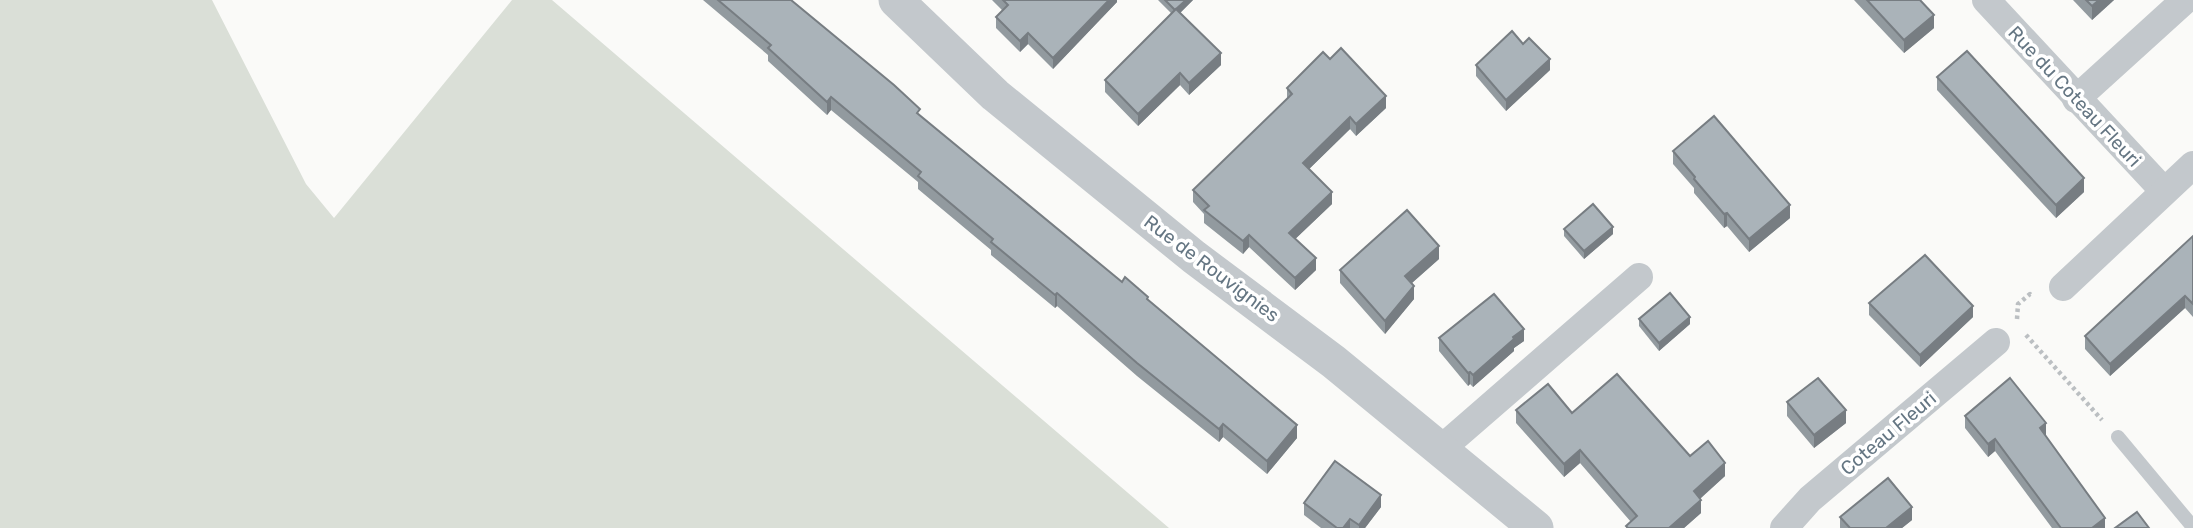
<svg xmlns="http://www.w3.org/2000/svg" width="2193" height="528" font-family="Rubik,sans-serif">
<rect width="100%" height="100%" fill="#fafaf8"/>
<path fill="#dadfd7" d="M 0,0 L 212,0 L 306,184 L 334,218 L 512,0 L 552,0 L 1169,528 L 0,528 Z"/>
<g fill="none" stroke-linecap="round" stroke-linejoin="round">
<g stroke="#bbbfc2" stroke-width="4.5" stroke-dasharray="3.5 3.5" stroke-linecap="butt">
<path d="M 2017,319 L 2018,304 L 2030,294 L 2032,296"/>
<path d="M 2026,335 L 2102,420"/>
</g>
<path stroke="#c3c8cc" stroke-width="14" d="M 2118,437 L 2193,527"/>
<g stroke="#c3c8cc" stroke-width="28">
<path d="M 1986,0 L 2164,191"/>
<path d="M 2076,99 L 2185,0"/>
<path d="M 2063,287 L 2193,165"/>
<path d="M 1441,449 L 1639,277"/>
<path d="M 1784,528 L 1810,499 L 1996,342"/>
</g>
<path stroke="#c3c8cc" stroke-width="35" d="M 896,0 L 995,95 L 1194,257 L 1334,362 L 1536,528"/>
</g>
<g fill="#929a9f">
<path d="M 703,0 L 791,0 L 920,116 L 1122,282 L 1148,300 L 1297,438 L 1267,474 L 1223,437 L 1219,442 L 1137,376 L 1057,306 L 1055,308 L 991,255 L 991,250 L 918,189 L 918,182 L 831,110 L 827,115 L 768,61 L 768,55 Z"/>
<path d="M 992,0 L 1117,0 L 1117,2 L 1053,69 L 1028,44 L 1020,52 L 996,28 L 996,17 L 1003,11 Z"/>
<path d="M 1158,0 L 1193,0 L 1180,13 L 1221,65 L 1189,95 L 1180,85 L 1138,126 L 1105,92 L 1105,80 L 1172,14 Z"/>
<path d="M 1854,0 L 1920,0 L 1934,28 L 1904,53 Z"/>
<path d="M 2073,0 L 2114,0 L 2092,20 Z"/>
<path d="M 1330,59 L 1386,108 L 1356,136 L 1350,129 L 1309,169 L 1332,204 L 1295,239 L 1316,270 L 1295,290 L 1249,247 L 1243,254 L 1204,223 L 1204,214 L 1193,202 L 1193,190 L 1287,99 L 1287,88 Z"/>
<path d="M 1476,65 L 1550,70 L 1506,111 L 1476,76 Z"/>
<path d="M 1937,77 L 2084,192 L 2056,218 L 1937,90 Z"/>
<path d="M 1673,151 L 1790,218 L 1749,252 L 1727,226 L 1724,228 L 1694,193 L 1694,188 L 1673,164 Z"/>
<path d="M 1564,229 L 1613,234 L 1584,259 L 1564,236 Z"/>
<path d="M 2193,236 L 2193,317 L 2185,308 L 2110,376 L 2085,349 L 2085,336 Z"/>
<path d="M 1439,259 L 1412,283 L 1414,299 L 1385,334 L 1340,283 L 1340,270 Z"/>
<path d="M 1869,303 L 1973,317 L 1920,367 L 1869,315 Z"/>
<path d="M 1639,319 L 1690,324 L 1659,351 L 1639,326 Z"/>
<path d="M 1439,338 L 1524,341 L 1514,348 L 1514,351 L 1473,387 L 1470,384 L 1468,386 L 1439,351 Z"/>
<path d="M 1787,402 L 1846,423 L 1814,448 L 1787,416 Z"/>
<path d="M 1516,410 L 1572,413 L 1690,456 L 1725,476 L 1700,499 L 1701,513 L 1684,528 L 1626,528 L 1626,526 L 1631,522 L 1580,463 L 1564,477 L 1516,423 Z"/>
<path d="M 1965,416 L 2046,436 L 2105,528 L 2052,528 L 1995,451 L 1988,457 L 1965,428 Z"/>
<path d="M 1304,503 L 1381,507 L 1365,528 L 1321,528 L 1304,515 Z"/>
<path d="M 1840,517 L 1912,520 L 1902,528 L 1840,528 Z"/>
</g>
<g fill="#777d82">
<path d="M 1109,0 L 1117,0 L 1117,2 L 1053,69 L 1053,58 Z"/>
<path d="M 1186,0 L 1193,0 L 1175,18 L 1175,10 Z"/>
<path d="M 2099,0 L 2114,0 L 2092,20 L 2092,6 Z"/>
<path d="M 1934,15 L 1934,28 L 1904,53 L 1904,40 Z"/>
<path d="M 1028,33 L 1028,44 L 1020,52 L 1020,41 Z"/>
<path d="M 1221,53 L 1221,65 L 1189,95 L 1189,83 Z"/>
<path d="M 1550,59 L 1550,70 L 1506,111 L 1506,100 Z"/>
<path d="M 1180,73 L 1180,85 L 1138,126 L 1138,114 Z"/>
<path d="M 1386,96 L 1386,108 L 1356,136 L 1356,124 Z"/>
<path d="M 831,97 L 831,110 L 827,115 L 827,102 Z"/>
<path d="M 1350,117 L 1350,129 L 1303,175 L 1303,163 Z"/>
<path d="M 2084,178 L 2084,192 L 2056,218 L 2056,205 Z"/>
<path d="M 1332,192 L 1332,204 L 1289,245 L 1289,233 Z"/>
<path d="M 1790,205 L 1790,218 L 1749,252 L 1749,239 Z"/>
<path d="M 1727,213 L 1727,226 L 1724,228 L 1724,214 Z"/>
<path d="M 1613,227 L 1613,234 L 1584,259 L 1584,251 Z"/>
<path d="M 1249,235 L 1249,247 L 1243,254 L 1243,241 Z"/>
<path d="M 1439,246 L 1439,259 L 1405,289 L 1405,276 Z"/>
<path d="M 1316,258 L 1316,270 L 1295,290 L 1295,278 Z"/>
<path d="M 1414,286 L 1414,299 L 1385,334 L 1385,321 Z"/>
<path d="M 1057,293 L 1057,306 L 1055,308 L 1055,295 Z"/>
<path d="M 2185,296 L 2185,308 L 2110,376 L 2110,364 Z"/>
<path d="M 1973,306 L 1973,317 L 1920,367 L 1920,355 Z"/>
<path d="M 1690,317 L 1690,324 L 1659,351 L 1659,343 Z"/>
<path d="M 1524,329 L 1524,341 L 1514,348 L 1514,351 L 1473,387 L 1473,375 L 1513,337 Z"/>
<path d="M 1470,372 L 1470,384 L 1468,386 L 1468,373 Z"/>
<path d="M 1846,410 L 1846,423 L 1814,448 L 1814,435 Z"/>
<path d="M 2046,423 L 2046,436 L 2040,428 Z"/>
<path d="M 1223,424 L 1223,437 L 1219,442 L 1219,429 Z"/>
<path d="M 1297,425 L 1297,438 L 1267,474 L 1267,461 Z"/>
<path d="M 1995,439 L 1995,451 L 1988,457 L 1988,444 Z"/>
<path d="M 1580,450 L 1580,463 L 1564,477 L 1564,464 Z"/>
<path d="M 1725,463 L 1725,476 L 1694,504 L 1694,491 Z"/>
<path d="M 1381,495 L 1381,507 L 1365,528 L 1359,528 L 1359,525 Z"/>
<path d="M 1701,500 L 1701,513 L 1684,528 L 1669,528 Z"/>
<path d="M 1912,507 L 1912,520 L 1902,528 L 1886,528 Z"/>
<path d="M 2105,518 L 2105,528 L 2092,528 Z"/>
<path d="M 1350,519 L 1350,528 L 1343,528 Z"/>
</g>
<g fill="#aab3b9" stroke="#777d82" stroke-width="2">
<path d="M 718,0 L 791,0 L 894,85 L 920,109 L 917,113 L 1122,282 L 1125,277 L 1148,297 L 1147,299 L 1297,425 L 1267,461 L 1223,424 L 1219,429 L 1137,363 L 1057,293 L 1055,295 L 991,242 L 993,239 L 918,176 L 921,172 L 831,97 L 827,102 L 768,48 L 771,45 Z"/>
<path d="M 1003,0 L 1109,0 L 1053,58 L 1028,33 L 1020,41 L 996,17 L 1008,5 Z"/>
<path d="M 1165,0 L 1186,0 L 1175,10 Z"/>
<path d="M 1867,0 L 1920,0 L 1934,15 L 1904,40 Z"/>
<path d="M 2086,0 L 2099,0 L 2092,6 Z"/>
<path d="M 1176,9 L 1221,53 L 1189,83 L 1180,73 L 1138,114 L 1105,80 Z"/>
<path d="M 1512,31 L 1523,44 L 1529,38 L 1550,59 L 1506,100 L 1476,65 Z"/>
<path d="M 1341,48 L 1386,96 L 1356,124 L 1350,117 L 1303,163 L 1332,192 L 1289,233 L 1316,258 L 1295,278 L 1249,235 L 1243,241 L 1204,210 L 1209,206 L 1193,190 L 1292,94 L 1287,88 L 1323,52 L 1330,59 Z"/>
<path d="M 1967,51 L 2084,178 L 2056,205 L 1937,77 Z"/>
<path d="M 1714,116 L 1790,205 L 1749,239 L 1727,213 L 1724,214 L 1694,179 L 1695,177 L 1673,151 Z"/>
<path d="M 1593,204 L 1613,227 L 1584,251 L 1564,229 Z"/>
<path d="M 1407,210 L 1439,246 L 1405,276 L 1414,286 L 1385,321 L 1340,270 Z"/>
<path d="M 2193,236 L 2193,304 L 2185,296 L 2110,364 L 2085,336 Z"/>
<path d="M 1925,255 L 1973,306 L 1920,355 L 1869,303 Z"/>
<path d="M 1670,293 L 1690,317 L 1659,343 L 1639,319 Z"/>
<path d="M 1494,294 L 1524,329 L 1513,337 L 1514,339 L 1473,375 L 1470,372 L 1468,373 L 1439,338 Z"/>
<path d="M 1617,374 L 1690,456 L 1708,441 L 1725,463 L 1694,491 L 1701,500 L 1669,528 L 1628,528 L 1626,526 L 1637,516 L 1580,450 L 1564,464 L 1516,410 L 1548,384 L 1572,413 Z"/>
<path d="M 1818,378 L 1846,410 L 1814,435 L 1787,402 Z"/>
<path d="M 2010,378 L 2046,423 L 2040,428 L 2105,518 L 2092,528 L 2061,528 L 1995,439 L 1988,444 L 1965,416 Z"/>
<path d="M 1335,461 L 1381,495 L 1359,525 L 1350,519 L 1343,528 L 1337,528 L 1304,503 Z"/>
<path d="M 1888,478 L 1912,507 L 1886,528 L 1850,528 L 1840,517 Z"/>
<path d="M 2137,512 L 2149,528 L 2115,528 Z"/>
</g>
<g text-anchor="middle" stroke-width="7" stroke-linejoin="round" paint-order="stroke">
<g font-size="19" fill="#657683" stroke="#fff">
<text transform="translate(2075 96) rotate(47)" y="7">Rue du Coteau Fleuri</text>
<text transform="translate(1212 268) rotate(37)" y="7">Rue de Rouvignies</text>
<text transform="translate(1888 433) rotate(-40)" y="7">Coteau Fleuri</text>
</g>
</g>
</svg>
